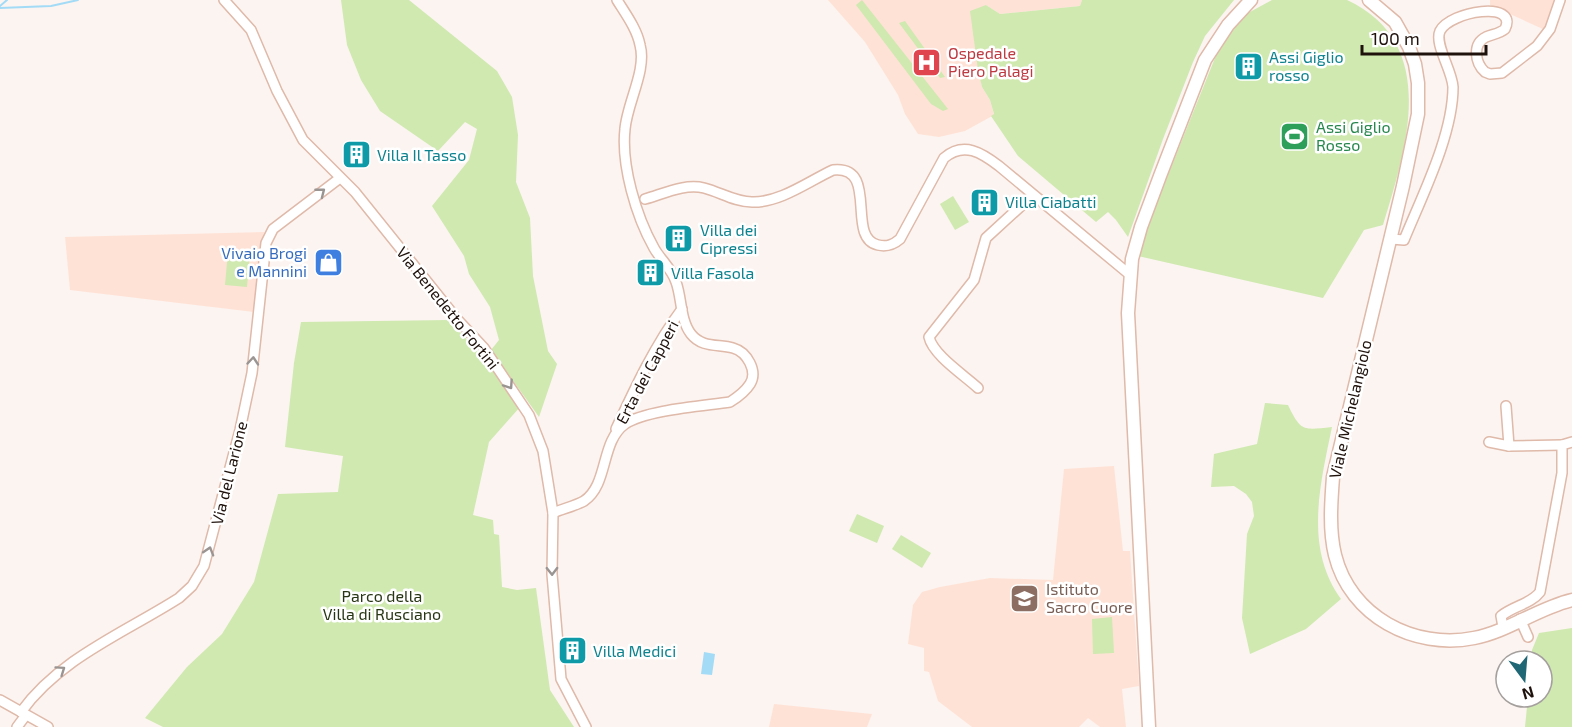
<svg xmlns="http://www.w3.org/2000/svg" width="1572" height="727" font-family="'Exo 2',sans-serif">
<rect width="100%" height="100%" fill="#fcf4f0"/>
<g fill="#ffe2d6">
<path d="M 828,0 L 1082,0 L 1080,6 L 1000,14 L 986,5 L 976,53 L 982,87 L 990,100 L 994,115 L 965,131 L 939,137 L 918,134 L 905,114 L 898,95 L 865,42 Z"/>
<path d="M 1490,0 L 1554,0 L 1545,30 L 1490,5 Z"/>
<path d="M 264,232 L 254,312 L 70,290 L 65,237 Z"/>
<path d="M 1114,466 L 1123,551 L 1130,551 L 1139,686 L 1122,689 L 1126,727 L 1100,727 L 1088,718 L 1079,727 L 972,727 L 938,701 L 929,672 L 924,671 L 924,648 L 908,644 L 913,605 L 922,592 L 940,587 L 990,578 L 1053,580 L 1064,469 Z"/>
<path d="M 774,704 L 872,714 L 867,727 L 769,727 Z"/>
</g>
<g fill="#cfe9b0">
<path d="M 341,0 L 409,0 L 497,71 L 512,97 L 518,135 L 516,182 L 530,218 L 533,276 L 548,351 L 557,364 L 539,417 L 491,350 L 499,340 L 490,307 L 469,274 L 464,256 L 432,206 L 469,160 L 477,129 L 465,122 L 438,151 L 380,111 L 361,80 L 347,45 Z"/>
<path d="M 862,0 L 948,109 L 943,111 L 931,104 L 856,5 Z"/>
<path d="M 1082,0 L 1234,0 L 1205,36 L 1193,62 L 1163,139 L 1128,237 L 1116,220 L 1108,212 L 1096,222 L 1018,156 L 991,116 L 994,114 L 990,100 L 982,87 L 978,70 L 970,11 L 986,5 L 1000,14 L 1080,6 Z"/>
<path d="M 1272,0 L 1347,0 C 1441,44 1406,149 1383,225 L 1364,230 L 1323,298 L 1138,256 L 1145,232 L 1217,53 L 1238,23 L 1248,13 Z"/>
<path d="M 905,21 L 945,77 L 940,78 L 899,23 Z"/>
<path d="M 953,196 L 969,222 L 955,230 L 940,204 Z"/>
<path d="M 228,251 L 250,253 L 247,287 L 225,285 Z"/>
<path d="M 449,320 L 481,355 L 520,407 L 489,442 L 473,515 L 493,520 L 494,534 L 499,535 L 502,587 L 517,590 L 536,588 L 550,690 L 574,727 L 163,727 L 145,718 L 187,667 L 222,634 L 254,582 L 278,494 L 338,492 L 343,456 L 285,447 L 294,363 L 301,322 Z"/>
<path d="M 1265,403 L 1288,405 C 1301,432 1303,430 1332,427 C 1320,485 1304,548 1341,599 L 1306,629 L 1250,654 L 1242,618 L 1247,534 L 1254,516 L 1252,502 L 1246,494 L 1234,486 L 1211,487 L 1214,454 L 1257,444 Z"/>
<path d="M 857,514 L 884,526 L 877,543 L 849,531 Z"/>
<path d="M 901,535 L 931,553 L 922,568 L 892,549 Z"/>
<path d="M 1112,617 L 1114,653 L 1093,654 L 1092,619 Z"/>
<path d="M 1572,628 L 1572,727 L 1525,727 L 1528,697 L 1542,697 L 1542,661 L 1532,661 L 1532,650 L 1539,633 Z"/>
</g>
<path fill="#a3dbf7" d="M 704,652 L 715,654 L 712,675 L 701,674 Z"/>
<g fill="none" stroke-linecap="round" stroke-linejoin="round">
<g stroke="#a3dbf7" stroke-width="2">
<path d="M 0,6 L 7,0"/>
<path d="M 0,8 L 51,6 L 78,0"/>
</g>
<defs>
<g id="minor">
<path d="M 224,0 L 251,30 L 277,91 L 303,140 L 355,192 L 457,319 L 484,348 L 529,415 L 543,451 L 553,513 L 552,574 L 561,679 L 586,727"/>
<path d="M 645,199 C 663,194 685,183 704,188 C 720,192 735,202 752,202 C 780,203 809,181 833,170 C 880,165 845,238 878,245 C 887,247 893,245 900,239 L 944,158 C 964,141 982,153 999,166 L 1129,274"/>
<path d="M 1391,239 L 1404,240 C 1422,196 1453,135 1453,87 C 1452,70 1434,44 1440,31 C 1450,11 1519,0 1505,29 C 1499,34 1493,34 1486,37 C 1472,44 1475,63 1485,72 L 1490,74 L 1502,73 L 1537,46 L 1550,29 L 1560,0"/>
<path d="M 978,388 C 964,375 933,355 929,337 L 974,280 L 986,238 L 1033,195"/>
<path d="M 1506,406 L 1509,446"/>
<path d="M 616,429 C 635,388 655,345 682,309"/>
<path d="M 1489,442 L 1509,446 L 1562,445"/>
<path d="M 553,513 C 562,509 575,506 584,501 C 609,484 600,442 625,424 C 646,410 703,406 730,402 C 738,397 745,392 750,384 C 758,371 747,352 733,348 C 718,344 702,348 691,334 C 680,320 682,298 676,282 C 672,269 660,259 654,248 C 636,216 621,165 625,129 C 627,103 647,70 640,45 C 637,29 625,13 617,0"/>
<path d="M 1520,619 L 1528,637"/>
<path d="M 1503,627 L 1501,616 C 1513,606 1531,604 1540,592 L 1562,473 L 1562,445 L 1572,442"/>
<path d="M 0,700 L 48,727"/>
<path d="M 21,712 C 60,658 124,633 179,598 L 192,586 L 204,566 L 240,430 L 252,373 L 266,243 L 273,229 L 340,178"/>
<path d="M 17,727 L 26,715"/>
</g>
<g id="major">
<path d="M 1369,0 L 1395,22 L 1409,47 L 1415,64 L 1418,83 L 1418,114 L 1403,186 L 1333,477 C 1331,503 1329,530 1335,555 C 1350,616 1414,650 1474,638 C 1507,632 1538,608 1572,600"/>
<path d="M 1149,727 L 1128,313 L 1132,259 L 1141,227 L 1160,176 L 1205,60 L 1228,25 L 1251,0"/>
</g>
</defs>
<use href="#minor" stroke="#dfb9a9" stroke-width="12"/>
<use href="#major" stroke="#dfb9a9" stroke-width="15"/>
<use href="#minor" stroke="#fff" stroke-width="9"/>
<use href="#major" stroke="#fff" stroke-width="12"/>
</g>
<defs><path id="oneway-chevron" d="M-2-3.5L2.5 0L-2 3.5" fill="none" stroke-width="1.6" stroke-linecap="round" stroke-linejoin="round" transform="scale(1.5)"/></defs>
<g stroke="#9a9492">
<use href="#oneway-chevron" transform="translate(321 192) rotate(-38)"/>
<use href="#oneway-chevron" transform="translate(253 361) rotate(-85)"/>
<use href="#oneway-chevron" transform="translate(509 385) rotate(56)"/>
<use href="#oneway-chevron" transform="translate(209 551) rotate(-73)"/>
<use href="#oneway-chevron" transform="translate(552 571) rotate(89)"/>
<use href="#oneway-chevron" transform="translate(61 670) rotate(-35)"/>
</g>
<defs>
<symbol id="hospital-square" viewBox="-11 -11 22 22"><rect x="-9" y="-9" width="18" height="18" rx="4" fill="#e0444e" stroke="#fff"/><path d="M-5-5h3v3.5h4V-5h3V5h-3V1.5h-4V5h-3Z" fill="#fff"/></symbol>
<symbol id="building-square" viewBox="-11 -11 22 22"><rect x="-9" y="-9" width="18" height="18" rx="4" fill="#0f9aa8" stroke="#fff"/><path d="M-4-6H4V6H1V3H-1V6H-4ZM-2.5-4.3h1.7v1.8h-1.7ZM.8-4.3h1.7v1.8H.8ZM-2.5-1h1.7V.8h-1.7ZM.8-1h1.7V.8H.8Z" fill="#fff"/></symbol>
<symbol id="stadium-square" viewBox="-11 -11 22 22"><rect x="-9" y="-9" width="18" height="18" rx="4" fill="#2e9e5b" stroke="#fff"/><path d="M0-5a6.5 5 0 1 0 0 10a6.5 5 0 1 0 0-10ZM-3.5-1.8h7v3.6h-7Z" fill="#fff"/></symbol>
<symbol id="shop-square" viewBox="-11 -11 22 22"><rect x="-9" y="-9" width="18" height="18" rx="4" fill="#3f7fe0" stroke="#fff"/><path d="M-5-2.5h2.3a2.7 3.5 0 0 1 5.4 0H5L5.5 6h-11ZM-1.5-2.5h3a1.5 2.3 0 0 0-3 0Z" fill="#fff"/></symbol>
<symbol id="school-square" viewBox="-11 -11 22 22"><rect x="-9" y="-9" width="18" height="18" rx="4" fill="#8d6e63" stroke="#fff"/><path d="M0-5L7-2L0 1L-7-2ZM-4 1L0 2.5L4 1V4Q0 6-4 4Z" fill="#fff"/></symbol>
</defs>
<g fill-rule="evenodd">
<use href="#hospital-square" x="910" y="46" width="33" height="33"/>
<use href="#building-square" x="1232" y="50" width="33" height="33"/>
<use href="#stadium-square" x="1278" y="120" width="33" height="33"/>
<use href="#building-square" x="340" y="138" width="33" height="33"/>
<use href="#building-square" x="968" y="186" width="33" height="33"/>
<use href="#building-square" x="662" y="222" width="33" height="33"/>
<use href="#shop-square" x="312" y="246" width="33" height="33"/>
<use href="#building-square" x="634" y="256" width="33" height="33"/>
<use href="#school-square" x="1008" y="582" width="33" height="33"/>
<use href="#building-square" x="556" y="634" width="33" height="33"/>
</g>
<g text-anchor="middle" stroke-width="5" stroke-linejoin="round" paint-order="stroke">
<g font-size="16" fill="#be3a42" stroke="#fff" text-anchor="start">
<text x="948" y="59">Ospedale<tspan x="948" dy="18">Piero Palagi</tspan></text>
</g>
<g font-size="16" fill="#0d838f" stroke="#fff" text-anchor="start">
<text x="1269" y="63">Assi Giglio<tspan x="1269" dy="18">rosso</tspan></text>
<text x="377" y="161">Villa Il Tasso</text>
<text x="1005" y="208">Villa Ciabatti</text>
<text x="700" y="236">Villa dei<tspan x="700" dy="18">Cipressi</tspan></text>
<text x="671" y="279">Villa Fasola</text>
<text x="593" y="657">Villa Medici</text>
</g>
<g font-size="16" fill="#27864d" stroke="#fff" text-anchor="start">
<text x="1316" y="133">Assi Giglio<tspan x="1316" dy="18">Rosso</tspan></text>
</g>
<g font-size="16" fill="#366cbe" stroke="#fff" text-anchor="end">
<text x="307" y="259">Vivaio Brogi<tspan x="307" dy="18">e Mannini</tspan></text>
</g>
<g font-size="16" fill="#1f120c" stroke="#fff">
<text transform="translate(448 308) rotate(51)" y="6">Via Benedetto Fortini</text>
<text transform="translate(647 372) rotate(-62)" y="6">Erta dei Capperi</text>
<text transform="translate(1350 409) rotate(-77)" y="6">Viale Michelangiolo</text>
<text transform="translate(229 473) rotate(-76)" y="6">Via del Larione</text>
</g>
<g font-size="16" fill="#785e54" stroke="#fff" text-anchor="start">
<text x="1046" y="595">Istituto<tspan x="1046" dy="18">Sacro Cuore</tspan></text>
</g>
<g font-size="16" fill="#283614" stroke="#fff">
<text x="382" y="602">Parco della<tspan x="382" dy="18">Villa di Rusciano</tspan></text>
</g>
</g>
<g transform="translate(1524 679) rotate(164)"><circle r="28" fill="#ffffff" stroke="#a5a09e" stroke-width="1.5"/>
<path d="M0-4.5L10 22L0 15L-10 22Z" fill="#1f6775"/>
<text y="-9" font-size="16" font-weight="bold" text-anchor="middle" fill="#1f120c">N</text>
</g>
<path d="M1362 45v9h124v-9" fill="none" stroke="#1f120c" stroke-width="3"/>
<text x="1371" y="45" font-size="18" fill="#1f120c" stroke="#ffffff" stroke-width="4.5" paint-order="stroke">100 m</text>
</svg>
